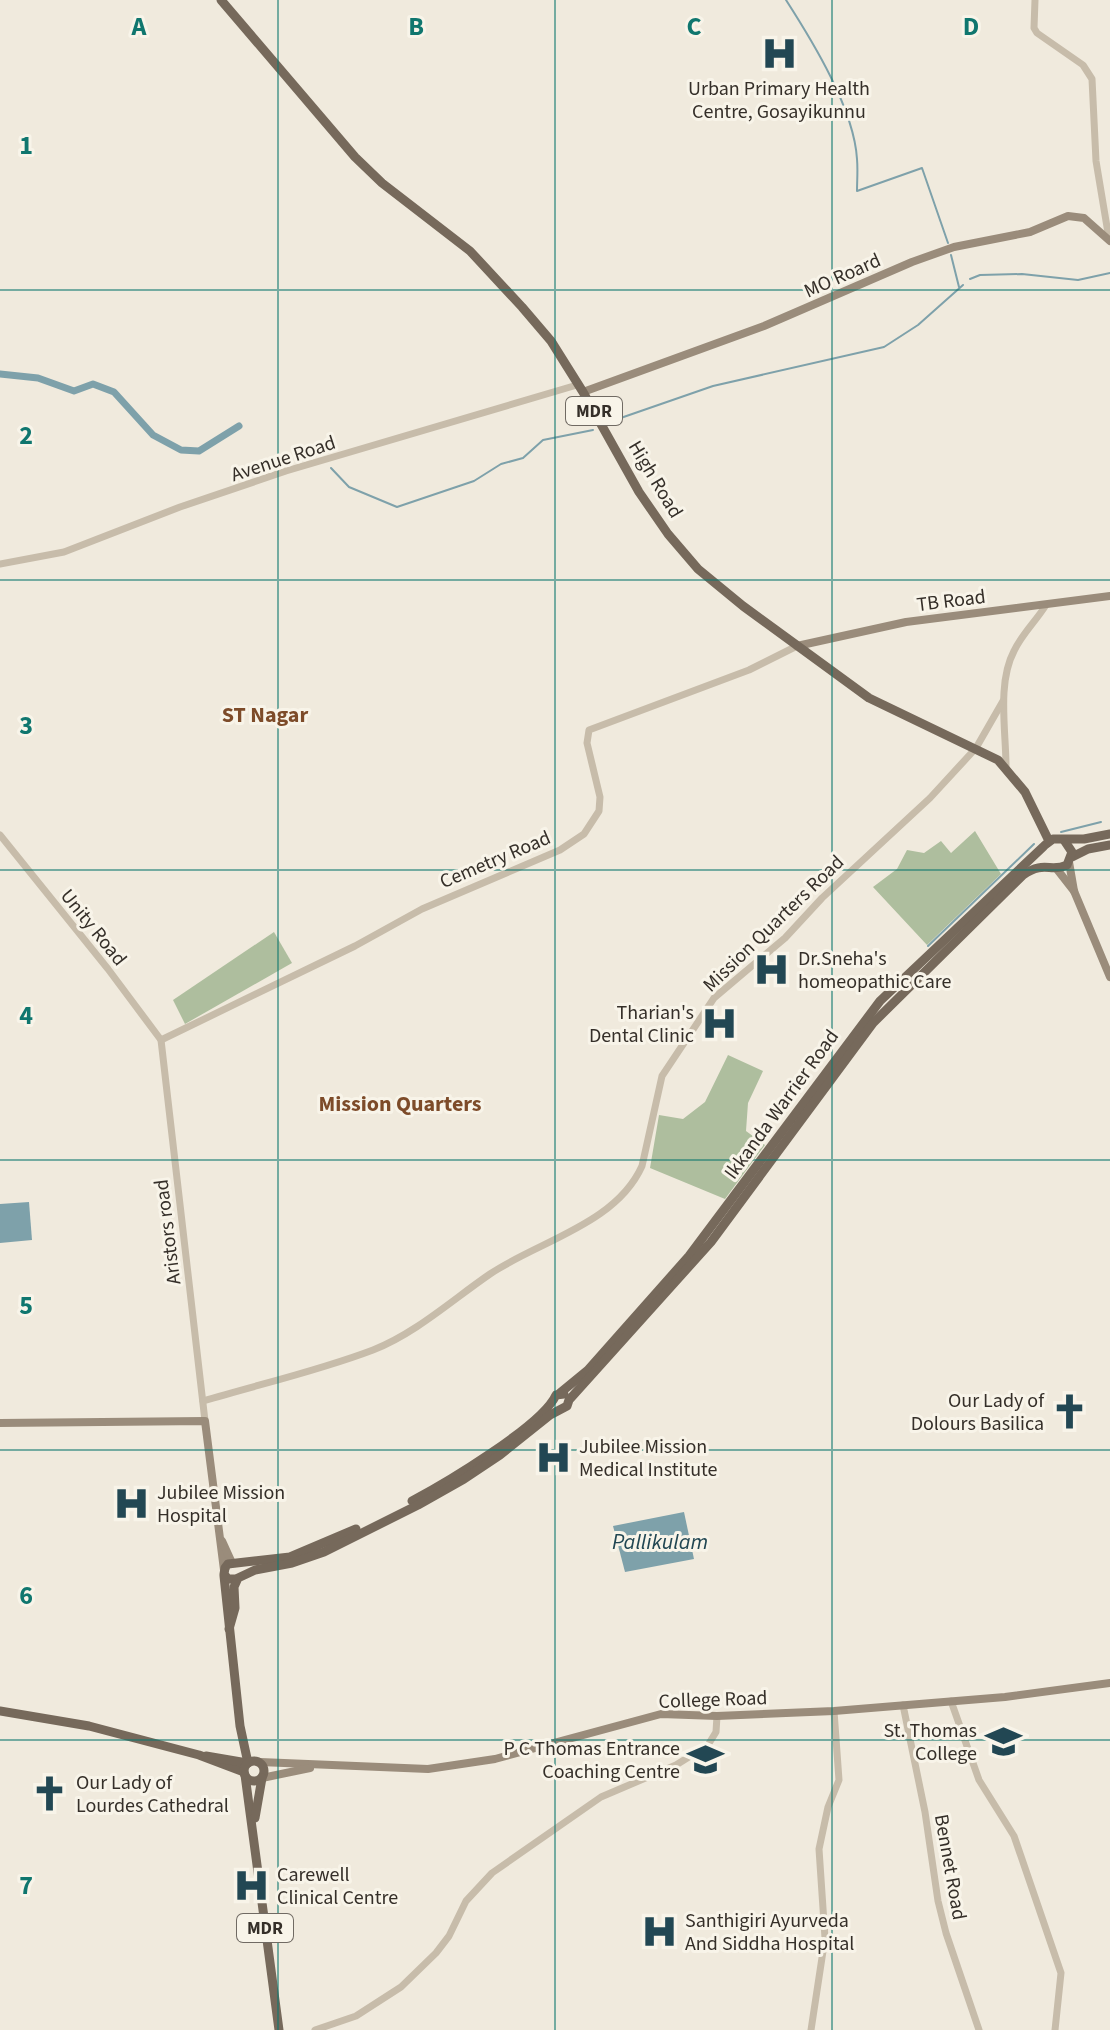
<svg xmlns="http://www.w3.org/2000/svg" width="1110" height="2030" font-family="'Source Sans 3',sans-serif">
<rect width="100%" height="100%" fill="#f0eadd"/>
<g fill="#aebe9e">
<path d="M 975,831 L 1001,874 L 927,945 L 873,887 L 897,869 L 907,850 L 924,853 L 941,841 L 951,853 Z"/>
<path d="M 274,932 L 292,963 L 185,1024 L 173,1000 Z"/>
<path d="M 728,1055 L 763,1071 L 748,1103 L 746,1131 L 765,1145 L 725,1199 L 650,1168 L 659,1115 L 683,1119 L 705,1102 Z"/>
</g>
<g fill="#7ea1aa">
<path d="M 29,1202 L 32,1240 L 0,1243 L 0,1204 Z"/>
<path d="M 684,1512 L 694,1559 L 625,1572 L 613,1526 Z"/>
</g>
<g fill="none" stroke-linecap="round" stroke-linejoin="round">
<g stroke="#7ea1aa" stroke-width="2">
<path d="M 786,0 C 813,42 854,109 857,159 C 858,170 857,181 857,191 L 922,168 L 948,243"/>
<path d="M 951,255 L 959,287"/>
<path d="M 970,279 L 980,275 L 1022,274 L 1078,280 L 1110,273"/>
<path d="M 612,421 L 713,386 L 884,347 L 918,325 L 963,285"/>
<path d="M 331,468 L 349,487 L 397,507 L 474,481 L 501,464 L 523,458 L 543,440 L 593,430"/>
<path d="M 1061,832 L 1101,822"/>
<path d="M 928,946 L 1034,844"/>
</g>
<path stroke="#7ea1aa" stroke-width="7" d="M 0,374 L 38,378 L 74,391 L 93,384 L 114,392 L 153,435 L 181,450 L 199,451 L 239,426"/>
<g stroke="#c7bcaa" stroke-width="7">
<path d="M 1035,0 L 1034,28 L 1037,33 L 1083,65 L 1092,79 L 1096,161 L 1109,239"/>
<path d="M 0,564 L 64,552 L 180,507 L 286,471 L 577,385"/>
<path d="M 1006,767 C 1006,731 997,683 1014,651 C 1022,634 1036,621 1046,605"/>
<path d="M 0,835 L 108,969 L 161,1040 L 205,1421"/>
<path d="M 161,1040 L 355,946 L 422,909 L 560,850 L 584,834 L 599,811 L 600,797 L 587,743 L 589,730 L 749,670 L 797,646"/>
<path d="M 203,1401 C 260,1384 318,1371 373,1350 C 416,1333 452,1300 490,1274 C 539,1241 616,1224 642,1166 L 662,1076 L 714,998 L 785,938 L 822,898 L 930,798 L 976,748 L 1003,701"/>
<path d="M 951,1701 L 979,1780 L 1014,1836 L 1061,1973 L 1055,2030"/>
<path d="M 903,1705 L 925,1812 L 938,1901 L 946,1933 L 979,2030"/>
<path d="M 315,2030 L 356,2016 L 401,1987 L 436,1953 L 449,1936 L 466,1901 L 492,1873 L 601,1797 L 676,1765 L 708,1745 L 716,1732 L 717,1716"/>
<path d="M 811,2030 L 825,1938 L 819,1849 L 828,1807 L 839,1780 L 834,1711"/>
</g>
<g stroke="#9a8c7b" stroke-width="8">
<path d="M 583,392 L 764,326 L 912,262 L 954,247 L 1030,232 L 1068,216 L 1084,218 L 1110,241"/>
<path d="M 797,646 L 906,622 L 1110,596"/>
<path d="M 1069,862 L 1074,891 L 1110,977"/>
<path d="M 1056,868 L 1074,891"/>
<path d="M 0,1423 L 205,1421 L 224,1570"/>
<path d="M 222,1541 L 232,1563"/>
<path d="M 260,1762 L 428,1769 L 495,1759 L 661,1714 L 717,1716 L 834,1711 L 1005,1697 L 1110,1683"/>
<path d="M 262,1778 L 310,1768"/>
</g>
<g stroke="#76695b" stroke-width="9">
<path d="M 221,0 L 355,157 L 382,183 L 470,251 L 522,307 L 551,341 L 583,392 L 639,492 L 668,534 L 698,569 L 743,606 L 869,698 L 998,760 L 1025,792 L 1049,841"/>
<path d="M 1045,845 L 1053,839 L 1084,839 L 1110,834"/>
<path d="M 1072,857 L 1088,849 L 1110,845"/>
<path d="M 560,1393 L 588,1370 L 689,1256 L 880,1001 L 1043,847"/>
<path d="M 412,1501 C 444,1484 542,1426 556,1395 L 564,1394"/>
<path d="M 224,1576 L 240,1726 L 248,1763"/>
<path d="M 236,1579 L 228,1579 L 224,1574 L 225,1568 L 228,1564 L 290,1557 L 356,1529"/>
<path d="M 229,1629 L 235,1608 L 234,1587 L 238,1578 L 255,1570 L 292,1563 L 324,1552 L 418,1505 L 464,1479 L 500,1455 L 550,1415 L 567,1406 L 569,1400 L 711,1242 L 873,1023 L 1023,875 C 1045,860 1050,873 1067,865 L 1072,852 L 1064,840"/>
<path d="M 0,1711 L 89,1726 L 199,1755 L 244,1772"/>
<path d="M 206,1756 L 247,1763"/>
<circle cx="254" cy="1771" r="10"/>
<path d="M 245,1775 L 279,2030"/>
<path d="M 255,1818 L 262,1778"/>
</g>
</g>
<path fill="none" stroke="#0f766e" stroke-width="2" stroke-opacity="0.55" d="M 278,0 L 278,2030M 555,0 L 555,2030M 832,0 L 832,2030M 0,290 L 1110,290M 0,580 L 1110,580M 0,870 L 1110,870M 0,1160 L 1110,1160M 0,1450 L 1110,1450M 0,1740 L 1110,1740"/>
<defs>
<symbol id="hospital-bare" viewBox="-9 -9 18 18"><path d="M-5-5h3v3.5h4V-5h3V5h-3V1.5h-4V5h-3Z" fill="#224753" stroke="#f8f4e9" stroke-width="2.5" paint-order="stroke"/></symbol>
<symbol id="church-bare" viewBox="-9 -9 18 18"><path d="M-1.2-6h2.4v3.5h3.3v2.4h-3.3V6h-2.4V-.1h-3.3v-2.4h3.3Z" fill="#224753" stroke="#f8f4e9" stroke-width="2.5" paint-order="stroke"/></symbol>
<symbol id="university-bare" viewBox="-9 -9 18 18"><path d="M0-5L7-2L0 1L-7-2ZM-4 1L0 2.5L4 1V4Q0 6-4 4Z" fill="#224753" stroke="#f8f4e9" stroke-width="2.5" paint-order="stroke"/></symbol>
</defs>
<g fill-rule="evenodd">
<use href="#hospital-bare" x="754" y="28" width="51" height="51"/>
<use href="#hospital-bare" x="746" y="944" width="51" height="51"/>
<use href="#hospital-bare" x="694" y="998" width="51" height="51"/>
<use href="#church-bare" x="1044" y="1386" width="51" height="51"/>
<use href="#hospital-bare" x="528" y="1432" width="51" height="51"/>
<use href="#hospital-bare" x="106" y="1478" width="51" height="51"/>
<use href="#university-bare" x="978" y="1716" width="51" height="51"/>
<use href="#university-bare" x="680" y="1734" width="51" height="51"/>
<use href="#church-bare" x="24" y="1768" width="51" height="51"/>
<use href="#hospital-bare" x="226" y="1860" width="51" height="51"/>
<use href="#hospital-bare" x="634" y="1906" width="51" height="51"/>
</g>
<g text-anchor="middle" stroke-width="6" stroke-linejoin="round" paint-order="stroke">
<g fill="#f8f4e9" stroke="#706a63" stroke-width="2">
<rect x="566" y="397" width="56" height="28" rx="6"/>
<rect x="237" y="1914" width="56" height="28" rx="6"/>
</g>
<g font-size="18" font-weight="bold" fill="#352f29">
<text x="594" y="417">MDR</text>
<text x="265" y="1934">MDR</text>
</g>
<g font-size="20" fill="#352f29" stroke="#f8f4e9" text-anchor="start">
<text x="779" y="95" text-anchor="middle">Urban Primary Health<tspan x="779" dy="23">Centre, Gosayikunnu</tspan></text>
<text x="798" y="965">Dr.Sneha's<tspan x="798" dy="23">homeopathic Care</tspan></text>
<text x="694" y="1019" text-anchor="end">Tharian's<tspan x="694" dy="23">Dental Clinic</tspan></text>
<text x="1044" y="1407" text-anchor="end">Our Lady of<tspan x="1044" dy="23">Dolours Basilica</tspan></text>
<text x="579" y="1453">Jubilee Mission<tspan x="579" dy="23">Medical Institute</tspan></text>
<text x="157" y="1499">Jubilee Mission<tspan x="157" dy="23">Hospital</tspan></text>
<text x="977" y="1737" text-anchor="end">St. Thomas<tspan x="977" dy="23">College</tspan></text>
<text x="680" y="1755" text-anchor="end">P C Thomas Entrance<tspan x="680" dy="23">Coaching Centre</tspan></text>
<text x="76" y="1789">Our Lady of<tspan x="76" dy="23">Lourdes Cathedral</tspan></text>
<text x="277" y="1881">Carewell<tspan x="277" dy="23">Clinical Centre</tspan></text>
<text x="685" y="1927">Santhigiri Ayurveda<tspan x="685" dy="23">And Siddha Hospital</tspan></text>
</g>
<g font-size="20" fill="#352f29" stroke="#f8f4e9">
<text transform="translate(842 275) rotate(-24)" y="7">MO Roard</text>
<text transform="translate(283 458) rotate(-18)" y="7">Avenue Road</text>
<text transform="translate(656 479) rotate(59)" y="7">High Road</text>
<text transform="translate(951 600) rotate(-7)" y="7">TB Road</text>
<text transform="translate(495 859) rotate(-23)" y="7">Cemetry Road</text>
<text transform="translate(773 923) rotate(-44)" y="7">Mission Quarters Road</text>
<text transform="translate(94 927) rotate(51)" y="7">Unity Road</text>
<text transform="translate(781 1104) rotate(-54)" y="7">Ikkanda Warrier Road</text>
<text transform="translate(167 1232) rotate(-97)" y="7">Aristors road</text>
<text transform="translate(713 1699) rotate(-2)" y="7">College Road</text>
<text transform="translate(951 1867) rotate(80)" y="7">Bennet Road</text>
</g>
<g font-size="22" font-weight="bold" fill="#7d4b29" stroke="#f8f4e9">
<text x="265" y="722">ST Nagar</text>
<text x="400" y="1111">Mission Quarters</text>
</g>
<g font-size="22" font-style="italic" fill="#224753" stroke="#f8f4e9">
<text x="660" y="1549">Pallikulam</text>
</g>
</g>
<g font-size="26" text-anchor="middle" font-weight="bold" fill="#0f766e" stroke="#f8f4e9" stroke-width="6" stroke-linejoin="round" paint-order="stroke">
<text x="139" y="35">A</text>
<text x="416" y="35">B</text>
<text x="694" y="35">C</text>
<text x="971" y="35">D</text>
<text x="26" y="154">1</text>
<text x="26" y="444">2</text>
<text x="26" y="734">3</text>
<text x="26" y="1024">4</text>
<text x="26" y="1314">5</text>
<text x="26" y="1604">6</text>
<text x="26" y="1894">7</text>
</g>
</svg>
